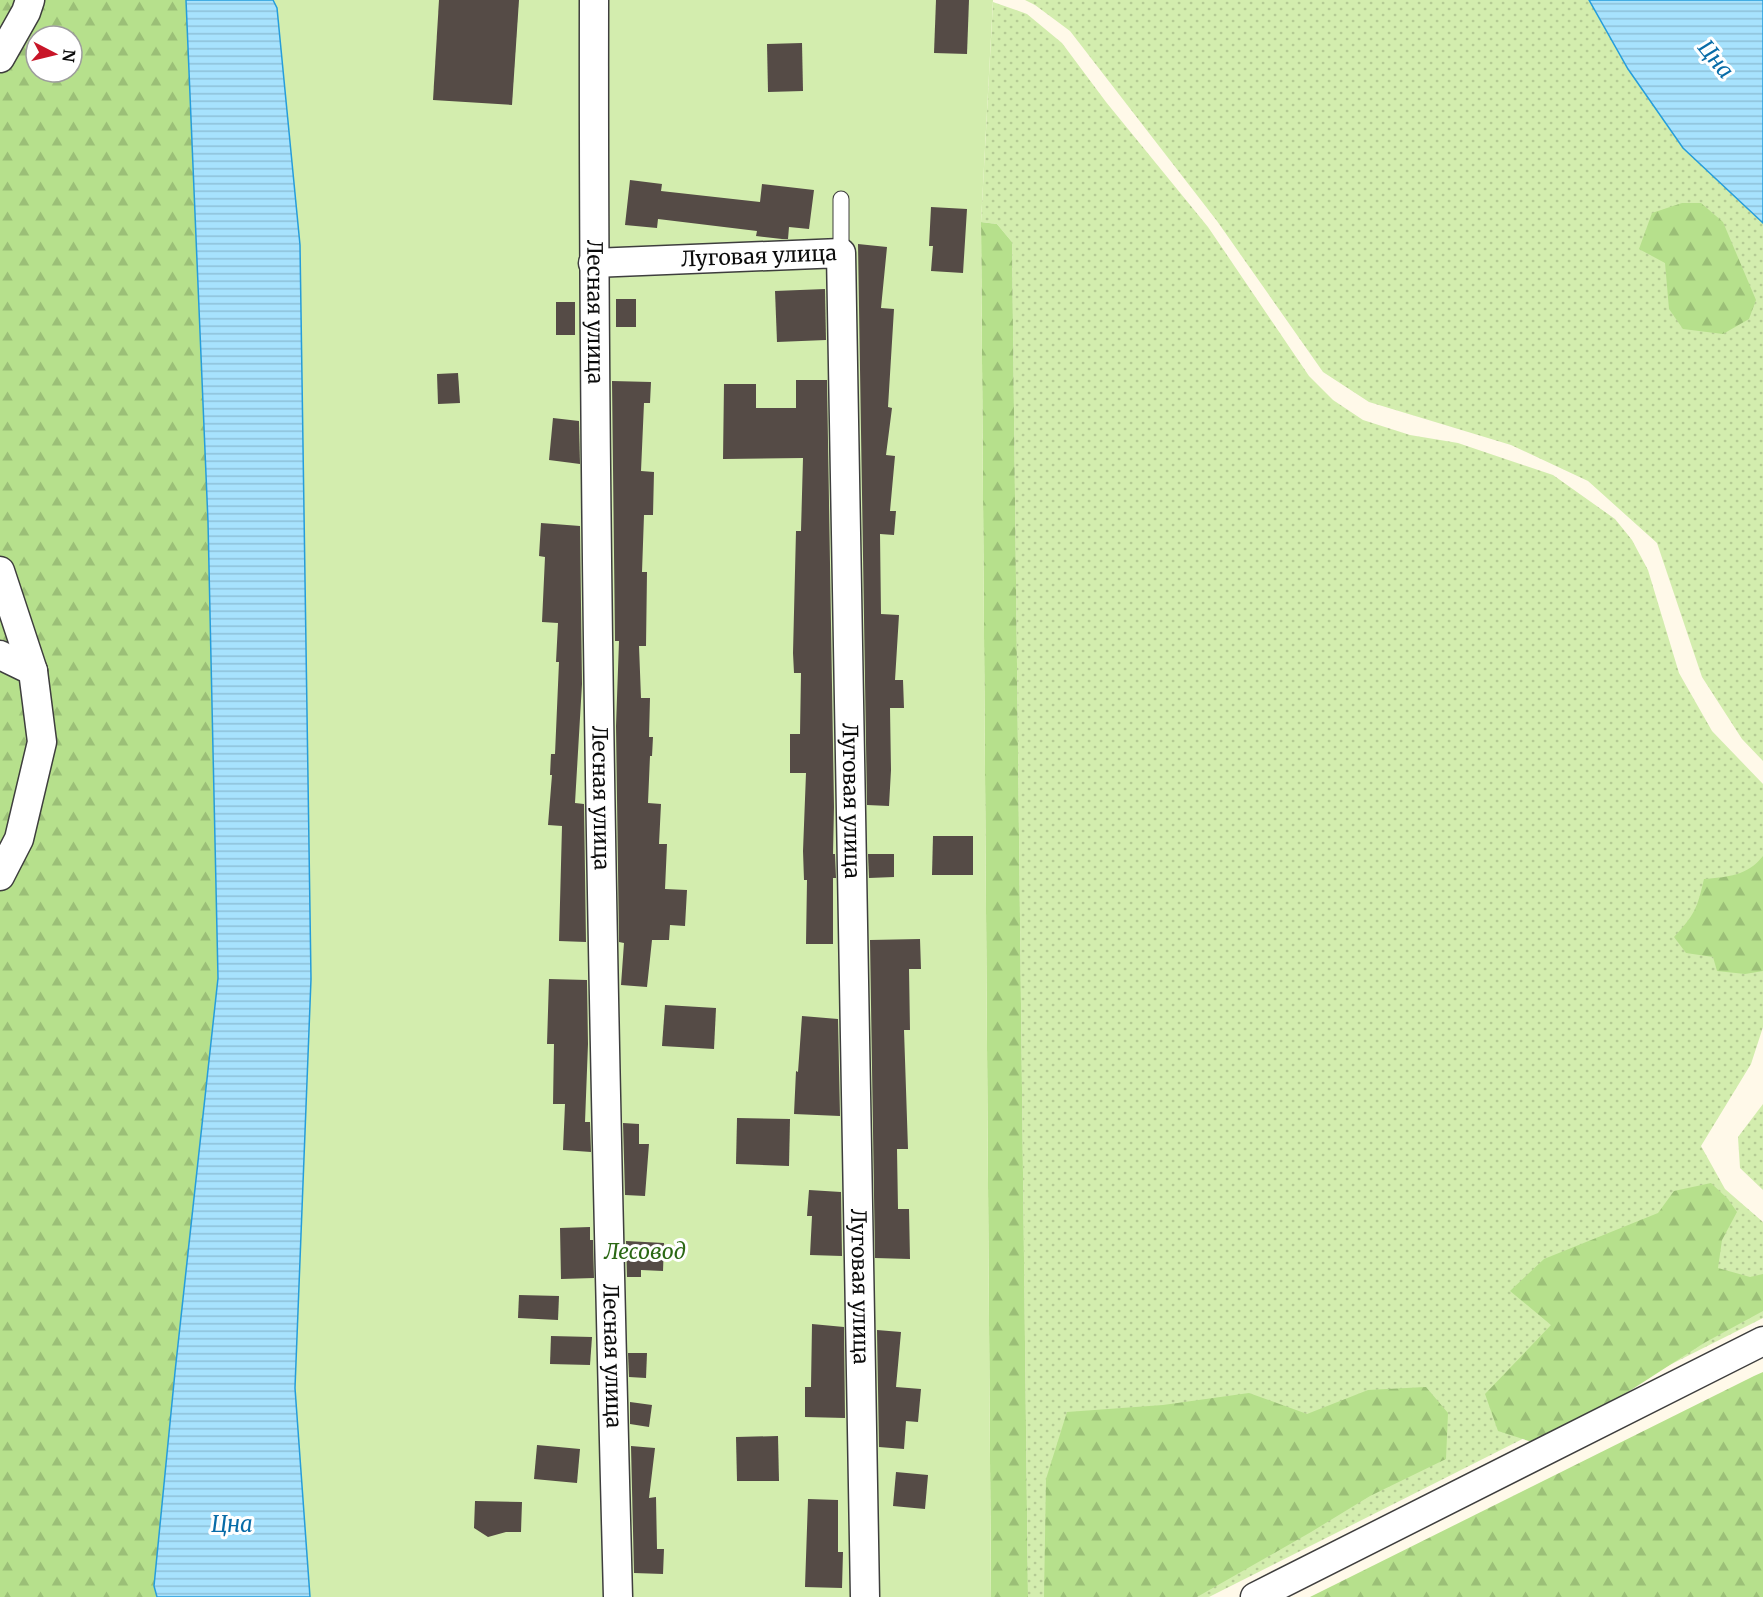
<svg xmlns="http://www.w3.org/2000/svg" width="1763" height="1597" font-family="Merriweather,serif">
<defs>
<pattern id="grass-dots" width="8" height="8" patternUnits="userSpaceOnUse" patternTransform="scale(1.5)"><rect width="8" height="8" fill="#d3edae"/><path d="M2 2h.1M6 6h.1" fill="none" stroke="#b4ca94" stroke-width="1.8" stroke-linecap="round"/></pattern>
<pattern id="forest-firs" width="22" height="20" patternUnits="userSpaceOnUse" patternTransform="scale(1.5)"><rect width="22" height="20" fill="#b6e08c"/><path d="M5 1l3.5 6h-7zM16 11l3.5 6h-7z" fill="#9bbf77"/></pattern>
<pattern id="water-rules" width="6" height="5" patternUnits="userSpaceOnUse" patternTransform="scale(1.5)"><rect width="6" height="5" fill="#a7e2fd"/><path d="M0 2.5h6" fill="none" stroke="#8ec1d8"/></pattern>
</defs>
<rect width="100%" height="100%" fill="#fff9e9"/>
<g fill="url(#grass-dots)">
<path d="M 1025,0 L 1589,0 L 1628,69 L 1683,148 L 1763,223 L 1763,761 L 1742,739 L 1702,677 L 1657,543 L 1588,481 L 1511,445 L 1369,402 L 1323,372 L 1217,221 L 1070,31 L 1035,5 Z"/>
<path d="M 993,2 L 1027,14 L 1062,43 L 1106,102 L 1208,227 L 1309,376 L 1333,400 L 1363,420 L 1410,435 L 1458,443 L 1553,475 L 1615,519 L 1632,540 L 1648,570 L 1679,673 L 1712,731 L 1763,784 L 1763,1027 L 1751,1064 L 1701,1146 L 1725,1189 L 1763,1222 L 1763,1318 L 1209,1597 L 1028,1597 L 1012,242 L 997,224 L 981,222 Z"/>
<path d="M 1763,1104 L 1763,1190 L 1740,1168 L 1738,1137 Z"/>
</g>
<g fill="url(#forest-firs)" fill-rule="evenodd">
<path d="M 0,0 L 186,0 L 208,522 L 218,978 L 175,1372 L 154,1586 L 157,1597 L 0,1597 ZM 36,36 L 72,36 L 72,72 L 36,72 Z"/>
<path d="M 1682,203 L 1701,203 L 1723,222 L 1756,300 L 1749,319 L 1723,334 L 1683,329 L 1669,309 L 1665,263 L 1639,249 L 1652,213 Z"/>
<path d="M 981,222 L 997,224 L 1012,242 L 1028,1597 L 991,1597 Z"/>
<path d="M 1763,856 L 1763,971 L 1745,974 L 1717,971 L 1713,957 L 1686,953 L 1674,937 C 1695,914 1697,909 1704,879 C 1728,877 1747,876 1763,856 Z"/>
<path d="M 1711,1183 L 1728,1199 L 1737,1212 L 1722,1240 L 1718,1268 L 1750,1277 L 1763,1274 L 1763,1311 L 1704,1343 L 1600,1410 L 1535,1443 L 1498,1431 L 1485,1394 L 1551,1325 L 1510,1291 L 1544,1259 L 1658,1213 L 1674,1191 Z"/>
<path d="M 1763,1372 L 1763,1597 L 1310,1597 L 1754,1376 Z"/>
<path d="M 1426,1387 L 1448,1413 L 1446,1459 L 1370,1496 L 1311,1532 L 1197,1597 L 1044,1597 L 1046,1479 L 1067,1412 L 1163,1405 L 1249,1393 L 1307,1414 L 1368,1390 Z"/>
</g>
<path fill="#d3edae" d="M 273,0 L 993,0 L 981,222 L 991,1597 L 310,1597 L 295,1388 L 311,979 L 300,245 L 277,9 Z"/>
<g fill="url(#water-rules)" stroke="#269ddb" stroke-width="1.5">
<path d="M 186,0 L 273,0 L 277,8 L 300,245 L 311,979 L 295,1388 L 310,1597 L 157,1597 L 154,1586 L 175,1372 L 218,978 L 208,522 Z"/>
<path d="M 1589,0 L 1763,0 L 1763,223 L 1683,148 L 1628,69 Z"/>
</g>
<g fill="#554b46">
<path d="M 439,0 L 519,0 L 512,105 L 433,100 Z"/>
<path d="M 936,0 L 969,0 L 967,54 L 934,53 Z"/>
<path d="M 802,43 L 803,91 L 768,92 L 767,44 Z"/>
<path d="M 630,180 L 662,184 L 661,191 L 760,202 L 762,184 L 814,190 L 809,229 L 789,227 L 788,239 L 782,239 L 756,236 L 757,231 L 658,219 L 657,228 L 625,225 Z"/>
<path d="M 931,207 L 967,209 L 963,273 L 931,271 L 933,246 L 929,246 Z"/>
<path d="M 858,244 L 887,247 L 881,308 L 894,309 L 888,407 L 892,408 L 886,455 L 895,456 L 890,511 L 896,511 L 894,535 L 880,534 L 881,614 L 899,615 L 895,680 L 903,680 L 904,708 L 890,708 L 891,770 L 889,806 L 867,805 Z"/>
<path d="M 825,289 L 826,340 L 777,342 L 775,291 Z"/>
<rect x="616" y="299" width="20" height="28"/>
<rect x="556" y="302" width="19" height="33"/>
<path d="M 458,373 L 460,403 L 438,404 L 437,374 Z"/>
<path d="M 796,380 L 827,380 L 834,807 L 833,854 L 835,854 L 836,878 L 833,878 L 833,944 L 806,944 L 807,880 L 804,880 L 803,851 L 806,773 L 790,773 L 790,734 L 800,734 L 801,673 L 794,673 L 793,653 L 796,531 L 801,531 L 803,458 L 723,459 L 724,384 L 756,384 L 756,408 L 796,408 Z"/>
<path d="M 612,381 L 651,382 L 650,403 L 644,403 L 641,471 L 654,472 L 653,515 L 644,515 L 642,572 L 647,572 L 646,646 L 639,646 L 641,698 L 650,698 L 649,737 L 653,737 L 652,756 L 650,756 L 648,803 L 661,804 L 659,844 L 667,844 L 665,889 L 687,890 L 685,926 L 670,925 L 669,940 L 652,940 L 647,987 L 621,985 L 624,943 L 619,942 L 616,726 L 619,641 L 615,641 Z"/>
<path d="M 553,418 L 579,421 L 580,464 L 549,460 Z"/>
<path d="M 541,523 L 580,526 L 582,684 L 575,803 L 584,804 L 586,942 L 559,941 L 562,826 L 548,825 L 552,775 L 550,775 L 551,754 L 555,754 L 559,662 L 556,662 L 558,623 L 542,622 L 545,557 L 539,556 Z"/>
<path d="M 933,836 L 973,836 L 973,875 L 932,875 Z"/>
<path d="M 868,854 L 894,854 L 894,877 L 869,878 Z"/>
<path d="M 920,939 L 921,969 L 909,969 L 910,1030 L 904,1030 L 908,1149 L 897,1149 L 898,1209 L 909,1209 L 910,1259 L 875,1258 L 870,940 Z"/>
<path d="M 549,979 L 587,980 L 588,1044 L 585,1122 L 590,1122 L 591,1152 L 563,1150 L 565,1104 L 553,1104 L 554,1044 L 547,1044 Z"/>
<path d="M 665,1005 L 716,1008 L 714,1049 L 662,1046 Z"/>
<path d="M 802,1016 L 838,1019 L 840,1116 L 794,1114 L 796,1071 L 798,1072 Z"/>
<path d="M 737,1118 L 790,1119 L 789,1166 L 736,1164 Z"/>
<path d="M 623,1123 L 639,1124 L 639,1144 L 649,1144 L 645,1196 L 625,1195 Z"/>
<path d="M 809,1190 L 841,1192 L 842,1256 L 810,1255 L 812,1216 L 807,1216 Z"/>
<path d="M 590,1227 L 590,1240 L 593,1240 L 594,1278 L 561,1279 L 560,1228 Z"/>
<path d="M 626,1241 L 664,1243 L 663,1271 L 641,1270 L 641,1277 L 627,1277 Z"/>
<path d="M 519,1295 L 559,1296 L 558,1320 L 518,1318 Z"/>
<path d="M 812,1324 L 844,1327 L 845,1418 L 805,1417 L 805,1387 L 811,1387 Z"/>
<path d="M 877,1330 L 901,1332 L 896,1387 L 921,1389 L 918,1422 L 906,1421 L 904,1449 L 879,1447 Z"/>
<path d="M 551,1336 L 592,1337 L 590,1365 L 550,1364 Z"/>
<path d="M 628,1353 L 647,1353 L 646,1378 L 629,1377 Z"/>
<path d="M 630,1402 L 652,1405 L 649,1427 L 630,1424 Z"/>
<path d="M 778,1436 L 779,1481 L 737,1481 L 736,1437 Z"/>
<path d="M 537,1445 L 580,1449 L 577,1483 L 534,1479 Z"/>
<path d="M 631,1446 L 655,1448 L 649,1498 L 656,1497 L 657,1549 L 664,1549 L 663,1574 L 634,1573 Z"/>
<path d="M 896,1472 L 928,1475 L 925,1509 L 893,1506 Z"/>
<path d="M 808,1499 L 838,1500 L 838,1552 L 843,1552 L 842,1588 L 805,1587 Z"/>
<path d="M 475,1501 L 522,1502 L 521,1532 L 506,1532 L 488,1537 L 474,1528 Z"/>
</g>
<g fill="none" stroke-linecap="round" stroke-linejoin="round">
<defs>
<path id="service" d="M 841,253 L 841,199"/>
<g id="minor">
<path id="s1" d="M 594,0 C 593,532 604,1065 618,1597"/>
<path d="M 0,58 L 26,12 L 30,0"/>
<path id="s2" d="M 593,263 L 841,253 L 865,1597"/>
<path d="M 0,571 L 33,671"/>
<path d="M 0,655 L 33,671 L 42,742 L 19,839 L 0,876"/>
<path d="M 1255,1597 L 1763,1341"/>
</g>
</defs>
<use href="#service" stroke="#3e3e3e" stroke-width="17"/>
<use href="#minor" stroke="#3e3e3e" stroke-width="31"/>
<use href="#service" stroke="#fff" stroke-width="15"/>
<use href="#minor" stroke="#fff" stroke-width="28"/>
</g>
<g text-anchor="middle" stroke-width="6" stroke-linejoin="round" paint-order="stroke">
<g font-size="21" fill="#0b0b0b" stroke="#fff">
<text dy="7" stroke="none"><textPath href="#s2" startOffset="166">Луговая улица</textPath></text>
<text dy="7" stroke="none"><textPath href="#s1" startOffset="312">Лесная улица</textPath></text>
<text dy="7" stroke="none"><textPath href="#s1" startOffset="798">Лесная улица</textPath></text>
<text dy="7" stroke="none"><textPath href="#s2" startOffset="796">Луговая улица</textPath></text>
<text dy="7" stroke="none"><textPath href="#s2" startOffset="1282">Луговая улица</textPath></text>
<text dy="7" stroke="none"><textPath href="#s1" startOffset="1356">Лесная улица</textPath></text>
</g>
<g font-size="21" font-style="italic" fill="#2b6815" stroke="#fff">
<text x="645" y="1259">Лесовод</text>
</g>
<g font-size="22" font-style="italic" fill="#086ca8" stroke="#fff">
<text transform="translate(1716 59) rotate(51)" y="8">Цна</text>
<text x="232" y="1532">Цна</text>
</g>
</g>
<g transform="translate(54 54) rotate(97)"><circle r="28" fill="#ffffff" stroke="#9d9d9d" stroke-width="1.5"/>
<path d="M0-4.5L10 22L0 15L-10 22Z" fill="#c81528"/>
<text y="-9" font-size="16" font-weight="bold" text-anchor="middle" fill="#0b0b0b">N</text>
</g>
</svg>
